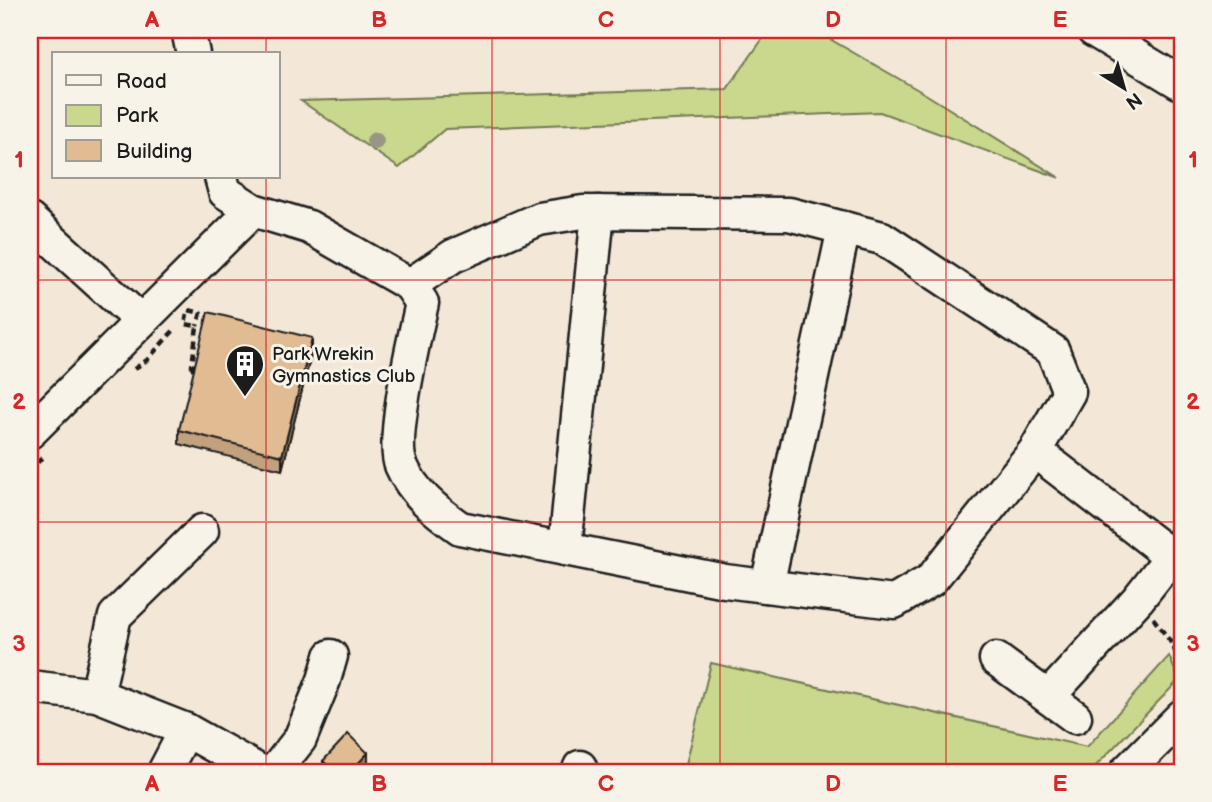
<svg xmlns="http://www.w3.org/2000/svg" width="1212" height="802" font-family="'Balsamiq Sans',sans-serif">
<rect width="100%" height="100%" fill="#f3e8d7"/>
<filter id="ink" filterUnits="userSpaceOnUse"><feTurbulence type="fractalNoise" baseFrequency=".0143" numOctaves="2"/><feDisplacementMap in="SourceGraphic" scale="14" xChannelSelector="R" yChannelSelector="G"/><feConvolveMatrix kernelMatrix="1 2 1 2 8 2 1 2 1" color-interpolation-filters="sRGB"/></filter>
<g filter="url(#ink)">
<g fill="#c9d88c" stroke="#727a54" stroke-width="2">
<path d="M 769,30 L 814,30 L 927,95 L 1060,178 L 880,112 L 445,129 L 399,168 L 301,101 L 727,89 Z"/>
<path d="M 1169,656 L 1179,680 L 1090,772 L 684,772 L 711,663 L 1087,747 Z"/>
</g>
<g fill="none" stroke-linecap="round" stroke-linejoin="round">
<defs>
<g id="minor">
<path d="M 188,30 L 193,54"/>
<path d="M 1093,30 L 1182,84"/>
<path d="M 221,177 L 225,192 L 253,210 L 309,227 L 410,285 L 422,303 C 415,335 390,439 401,465 C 413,493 436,511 460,528 L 725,581 L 894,602 L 931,580 L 1035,451 L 1069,392 L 1053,351 L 882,238 L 789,214 L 583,212 L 539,219 L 453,256 L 410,285"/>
<path d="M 30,220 L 141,321"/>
<path d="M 30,432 L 253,210"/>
<path d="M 1035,451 L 1171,556"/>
<path d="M 565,549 L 598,212"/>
<path d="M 767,586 L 844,228"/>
<path d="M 996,659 L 1075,717"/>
<path d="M 30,687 L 97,695 L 186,730 L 261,772"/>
<path d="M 97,695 L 115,616 L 202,531"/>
<path d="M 1048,697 L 1138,599 L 1182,543"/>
<path d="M 164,772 L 186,730"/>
<path d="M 274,772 L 300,739 L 324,680 L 331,656"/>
<path d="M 578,772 L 580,767"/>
<path d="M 1126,772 L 1182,716"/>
</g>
</defs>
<use href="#minor" stroke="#1c1c1c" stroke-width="37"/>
<g stroke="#1c1c1c" stroke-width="4.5" stroke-dasharray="7 5" stroke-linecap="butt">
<path d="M 189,310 L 201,313 L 197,326"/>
<path d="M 187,314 L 185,324 L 197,326 L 192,366 L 195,374"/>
<path d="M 134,369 L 147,360 L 175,329"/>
<path d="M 30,472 L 43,456"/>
<path d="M 1153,618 L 1170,641 L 1182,665"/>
</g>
<use href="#minor" stroke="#f7f3e8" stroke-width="32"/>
</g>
<circle fill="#999783" cx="375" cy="141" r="9"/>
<g fill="#c2a17e" stroke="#1c1c1c" stroke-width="2">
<path d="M 312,351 L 282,470 L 179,444 L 179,430 Z"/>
<path d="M 323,761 L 368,767 L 363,772 L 323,772 Z"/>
</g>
<g fill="#9e8366" stroke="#1c1c1c" stroke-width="2">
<path d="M 312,338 L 312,351 L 282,470 L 282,456 Z"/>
<path d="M 368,753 L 368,767 L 363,772 L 350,772 Z"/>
</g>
<g fill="#e1bb92" stroke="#1c1c1c" stroke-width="2">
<path d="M 208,312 L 312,338 L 282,456 L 179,430 Z"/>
<path d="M 348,734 L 368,753 L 350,772 L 335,772 L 323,761 Z"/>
</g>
</g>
<path fill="none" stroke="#d62828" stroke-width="2" stroke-opacity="0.55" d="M 266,30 L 266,54M 492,30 L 492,772M 720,30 L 720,772M 946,30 L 946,772M 266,177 L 266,772M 30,280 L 1182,280M 30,522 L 1182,522"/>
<defs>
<symbol id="building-pin" viewBox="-11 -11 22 30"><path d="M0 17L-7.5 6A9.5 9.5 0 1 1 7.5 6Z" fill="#1c1c1c" stroke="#f7f3e8"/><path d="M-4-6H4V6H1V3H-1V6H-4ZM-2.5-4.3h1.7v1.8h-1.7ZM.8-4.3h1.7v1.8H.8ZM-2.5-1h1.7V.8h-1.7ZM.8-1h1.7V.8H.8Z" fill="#fff"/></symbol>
</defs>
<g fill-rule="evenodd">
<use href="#building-pin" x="223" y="342" width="44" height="60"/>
</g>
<g text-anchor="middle" stroke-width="6" stroke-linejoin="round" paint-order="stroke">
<g font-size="19" fill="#1c1c1c" stroke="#f7f3e8" text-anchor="start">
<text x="272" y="360">Park Wrekin<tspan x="272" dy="22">Gymnastics Club</tspan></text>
</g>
</g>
<rect width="1212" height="802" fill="none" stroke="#f7f3e8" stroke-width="77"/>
<rect x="52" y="52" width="228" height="126" fill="#f7f3e8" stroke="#9f9d96" stroke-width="2"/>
<rect x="66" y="75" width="35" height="10" fill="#f7f3e8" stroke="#9f9d96" stroke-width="2"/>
<text x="116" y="88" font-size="21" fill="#1c1c1c">Road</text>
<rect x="66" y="105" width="35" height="21" fill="#c9d88c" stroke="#9f9d96" stroke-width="2"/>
<text x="116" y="122" font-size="21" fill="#1c1c1c">Park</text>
<rect x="66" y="140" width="35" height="21" fill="#e1bb92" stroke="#9f9d96" stroke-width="2"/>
<text x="116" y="158" font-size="21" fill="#1c1c1c">Building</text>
<g transform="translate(1124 88) rotate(143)" stroke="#f7f3e8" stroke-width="5" paint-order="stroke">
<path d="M0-5L12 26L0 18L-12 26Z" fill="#1c1c1c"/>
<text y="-10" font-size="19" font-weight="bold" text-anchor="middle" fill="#1c1c1c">N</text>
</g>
<rect x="38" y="38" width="1136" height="726" fill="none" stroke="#d62828" stroke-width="2.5"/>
<g font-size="23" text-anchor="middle" font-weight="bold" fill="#d62828">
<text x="152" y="27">A</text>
<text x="379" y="27">B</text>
<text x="606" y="27">C</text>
<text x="833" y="27">D</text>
<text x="1060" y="27">E</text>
<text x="19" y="167">1</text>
<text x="1193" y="167">1</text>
<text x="19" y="409">2</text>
<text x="1193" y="409">2</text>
<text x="19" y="651">3</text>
<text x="1193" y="651">3</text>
<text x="152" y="791">A</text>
<text x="379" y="791">B</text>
<text x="606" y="791">C</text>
<text x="833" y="791">D</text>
<text x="1060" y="791">E</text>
</g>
</svg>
